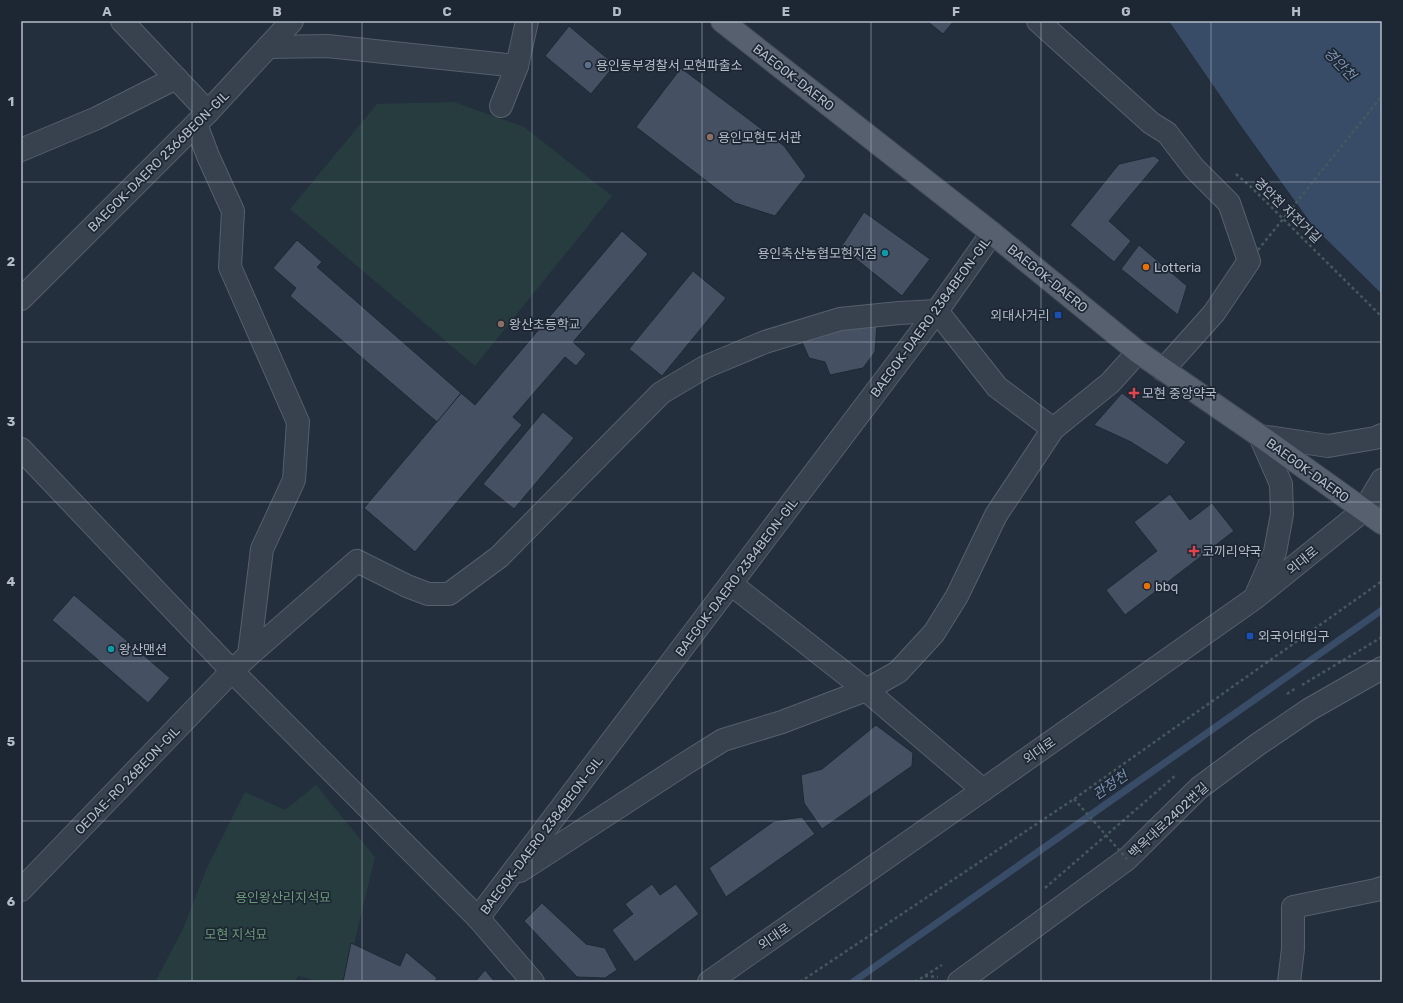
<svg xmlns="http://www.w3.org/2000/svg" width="1403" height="1003" font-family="Rubik,'Noto Sans KR',sans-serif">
<rect width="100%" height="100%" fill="#242f3e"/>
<g fill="#263c3f">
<path d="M 454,102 L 524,127 L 612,196 L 475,366 L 290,209 L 377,104 Z"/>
<path d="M 316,785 L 375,857 L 345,982 L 321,982 L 298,976 L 295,982 L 155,982 L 183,929 L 206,870 L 245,792 L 285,810 Z"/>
</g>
<path fill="#394c67" d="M 1169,21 L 1382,21 L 1382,294 L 1313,226 L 1239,123 Z"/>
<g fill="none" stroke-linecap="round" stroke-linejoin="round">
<path stroke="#394c67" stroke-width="7" d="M 853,982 L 1382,610"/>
</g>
<g fill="#455162" stroke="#1f2835">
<path d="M 927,21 L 954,21 L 943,34 Z"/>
<path d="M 569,26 L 615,65 L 591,94 L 545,56 Z"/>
<path d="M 681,68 L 784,146 L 806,176 L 775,216 L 735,203 L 636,127 Z"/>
<path d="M 1154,156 L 1160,160 L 1109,221 L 1131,241 L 1114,262 L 1070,225 L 1119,164 Z"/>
<path d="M 864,212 L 930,259 L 902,296 L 841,247 Z"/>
<path d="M 622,231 L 648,254 L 573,342 L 586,354 L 576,366 L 565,357 L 513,417 L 522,425 L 415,552 L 364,508 L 461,393 L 475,405 Z"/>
<path d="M 297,240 L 322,262 L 317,267 L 461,393 L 437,422 L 290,296 L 296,288 L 273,268 Z"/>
<path d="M 1139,245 L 1187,286 L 1178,315 L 1121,269 Z"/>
<path d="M 693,271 L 726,298 L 662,376 L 629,349 Z"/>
<path d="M 844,324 L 877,324 L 875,352 L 863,368 L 830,375 L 825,362 L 809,358 L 802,342 Z"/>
<path d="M 1122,393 L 1186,442 L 1167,465 L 1131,442 L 1094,425 Z"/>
<path d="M 543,412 L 574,438 L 514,509 L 483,484 Z"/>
<path d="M 1170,494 L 1190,520 L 1212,503 L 1234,531 L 1125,615 L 1106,590 L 1157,551 L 1134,522 Z"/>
<path d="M 74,595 L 170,678 L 148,703 L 52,620 Z"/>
<path d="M 876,725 L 913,753 L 912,766 L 822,829 L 804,803 L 801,775 L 822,769 Z"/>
<path d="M 802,817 L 815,834 L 726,897 L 709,868 L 774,821 Z"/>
<path d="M 652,884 L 660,895 L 676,884 L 699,914 L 635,962 L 612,930 L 633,914 L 625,904 Z"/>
<path d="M 542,903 L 586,944 L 605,948 L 617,970 L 605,978 L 577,977 L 524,921 Z"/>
<path d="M 351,943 L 400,966 L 406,952 L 437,978 L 434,982 L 343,982 Z"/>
<path d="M 485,970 L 495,982 L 475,982 Z"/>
</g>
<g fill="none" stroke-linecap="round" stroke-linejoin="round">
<defs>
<g id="minor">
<path d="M 122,21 L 208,112"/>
<path d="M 1038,21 L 1151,123 L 1167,133 L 1194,168 L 1229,203 L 1249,261 L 1214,313 L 1163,370"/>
<path d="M 268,47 L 327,46 L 517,66"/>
<path d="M 501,106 L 517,66 L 527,21"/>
<path d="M 21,150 L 97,118 L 176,78"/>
<path d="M 21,299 L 208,112 L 292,21"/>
<path d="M 1260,436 L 1328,446 L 1375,438 L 1382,435"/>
<path d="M 21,449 L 232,671 L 478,918 L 533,982"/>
<path d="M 731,584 L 866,690 L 983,790"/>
<path d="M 1257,593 L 1275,552 L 1282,514 L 1281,484 L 1260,436"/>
<path d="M 249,655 L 357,561 L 407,586 L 428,594 L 449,594 L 499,557 L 661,393 L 705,367 L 765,342 L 840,319 L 899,313 L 937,311 L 997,387 L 1053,429"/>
<path d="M 520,871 L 683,765 L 723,740 L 782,722 L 866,690 L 898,672 L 934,633 L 957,596 L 996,515 L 1053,429 L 1110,383 L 1138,352"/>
<path d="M 21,890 L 232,671 L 249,655 L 262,549 L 294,480 L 298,422 L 230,267 L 233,211 L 208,156 L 196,124"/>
<path d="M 478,918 L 937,311 L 992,233"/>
<path d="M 709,982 L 983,790 L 1255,598 L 1364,510 L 1382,480"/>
<path d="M 959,982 L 1127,859 L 1199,788 L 1257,745 L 1310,709 L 1382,668"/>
<path d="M 1289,982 L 1293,949 L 1293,907 L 1376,890 L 1382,888"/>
</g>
<path id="major" d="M 722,21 L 992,233 L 1138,352 L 1260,436 L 1382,523"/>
</defs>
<use href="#minor" stroke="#565f6c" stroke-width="24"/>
<use href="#major" stroke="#414a57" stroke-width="24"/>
<g stroke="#44595c" stroke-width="2.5" stroke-dasharray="3 3" stroke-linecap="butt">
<path d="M 1236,174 L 1250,186 L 1382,317"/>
<path d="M 1302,685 L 1382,637"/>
<path d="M 1287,694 L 1296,688"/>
<path d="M 1045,888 L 1176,775"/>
<path d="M 925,976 L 938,977"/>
<path d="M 800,982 L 1074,799 L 1382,581"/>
<path d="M 915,982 L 942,965"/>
</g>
<use href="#minor" stroke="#38414e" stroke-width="22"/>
<use href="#major" stroke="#56606e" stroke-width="22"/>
<g stroke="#44595c" stroke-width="2.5" stroke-dasharray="3 3" stroke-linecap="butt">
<path d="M 1258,250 L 1382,96"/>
<path d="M 1074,799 L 1127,859"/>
</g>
</g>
<path fill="none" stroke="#b4bcc9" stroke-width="1" stroke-opacity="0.55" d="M 192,21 L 192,982M 362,21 L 362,982M 532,21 L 532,982M 702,21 L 702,982M 871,21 L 871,982M 1041,21 L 1041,982M 1211,21 L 1211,982M 21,182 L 1382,182M 21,342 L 1382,342M 21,502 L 1382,502M 21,661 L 1382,661M 21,821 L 1382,821"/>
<circle fill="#5c6f8a" stroke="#1d2633" stroke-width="1.5" cx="588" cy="65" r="4"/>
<g fill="#8d6e63" stroke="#1d2633" stroke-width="1.5">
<circle cx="710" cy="137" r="4"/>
<circle cx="501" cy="324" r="4"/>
</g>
<g fill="#0f9aa8" stroke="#1d2633" stroke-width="1.5">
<circle cx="885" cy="253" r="4"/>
<circle cx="111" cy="649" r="4"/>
</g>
<g fill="#e8710a" stroke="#1d2633" stroke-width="1.5">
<circle cx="1146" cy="267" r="4"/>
<circle cx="1147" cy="586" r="4"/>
</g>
<g fill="#1a4fb4" stroke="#1d2633" stroke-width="1.5">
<rect x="1054" y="311" width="8" height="8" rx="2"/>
<rect x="1246" y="632" width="8" height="8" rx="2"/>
</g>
<g fill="#e0444e" stroke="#1d2633" stroke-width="1.5">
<path d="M1132 387h4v4h4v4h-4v4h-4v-4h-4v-4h4z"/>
<path d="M1192 545h4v4h4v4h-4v4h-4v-4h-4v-4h4z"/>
</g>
<g text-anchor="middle" stroke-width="3.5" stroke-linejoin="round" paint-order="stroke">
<g font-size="13" fill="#b4bcc9" stroke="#1d2633" text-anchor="start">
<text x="596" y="70">용인동부경찰서 모현파출소</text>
<text x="718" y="142">용인모현도서관</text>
<text x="877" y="258" text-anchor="end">용인축산농협모현지점</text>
<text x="1154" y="272">Lotteria</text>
<text x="1050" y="320" text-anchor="end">외대사거리</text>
<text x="509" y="329">왕산초등학교</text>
<text x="1142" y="398">모현 중앙약국</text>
<text x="1202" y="556">코끼리약국</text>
<text x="1155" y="591">bbq</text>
<text x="1258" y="641">외국어대입구</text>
<text x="119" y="654">왕산맨션</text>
</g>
<g font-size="13" fill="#b4bcc9" stroke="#1d2633">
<text transform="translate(794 77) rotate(38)" y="5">BAEGOK-DAERO</text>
<text transform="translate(158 161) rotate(-45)" y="5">BAEGOK-DAERO 2366BEON-GIL</text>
<text transform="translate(1288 210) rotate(44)" y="5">경안천 자전거길</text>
<text transform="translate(1048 278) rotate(39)" y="5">BAEGOK-DAERO</text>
<text transform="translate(930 317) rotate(-54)" y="5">BAEGOK-DAERO 2384BEON-GIL</text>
<text transform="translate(1308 470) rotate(36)" y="5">BAEGOK-DAERO</text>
<text transform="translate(1302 560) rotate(-39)" y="5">외대로</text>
<text transform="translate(736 577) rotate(-53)" y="5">BAEGOK-DAERO 2384BEON-GIL</text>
<text transform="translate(1039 750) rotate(-35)" y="5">외대로</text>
<text transform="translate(127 780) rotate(-46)" y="5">OEDAE-RO 26BEON-GIL</text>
<text transform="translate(1168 820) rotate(-43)" y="5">백옥대로2402번길</text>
<text transform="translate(541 835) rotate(-53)" y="5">BAEGOK-DAERO 2384BEON-GIL</text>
<text transform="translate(774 936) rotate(-35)" y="5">외대로</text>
</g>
<g font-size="13" fill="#6b9a76" stroke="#1d2633">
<text x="283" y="902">용인왕산리지석묘</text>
<text x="236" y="939">모현 지석묘</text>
</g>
<g font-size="14" font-style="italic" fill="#7c92b1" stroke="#1d2633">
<text transform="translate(1340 64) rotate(46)" y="5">경안천</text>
<text transform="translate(1110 785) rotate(-35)" y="5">관정천</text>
</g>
</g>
<rect width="1403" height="1003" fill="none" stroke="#1d2633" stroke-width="44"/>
<rect x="22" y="22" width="1359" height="959" fill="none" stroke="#b4bcc9" stroke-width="1.5"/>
<g font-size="13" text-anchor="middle" font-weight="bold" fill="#b4bcc9">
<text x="107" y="16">A</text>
<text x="277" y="16">B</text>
<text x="447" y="16">C</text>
<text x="617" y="16">D</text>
<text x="786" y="16">E</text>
<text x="956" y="16">F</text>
<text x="1126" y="16">G</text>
<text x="1296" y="16">H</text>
<text x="11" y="106">1</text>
<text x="11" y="266">2</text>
<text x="11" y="426">3</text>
<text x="11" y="586">4</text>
<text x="11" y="746">5</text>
<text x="11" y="906">6</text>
</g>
</svg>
